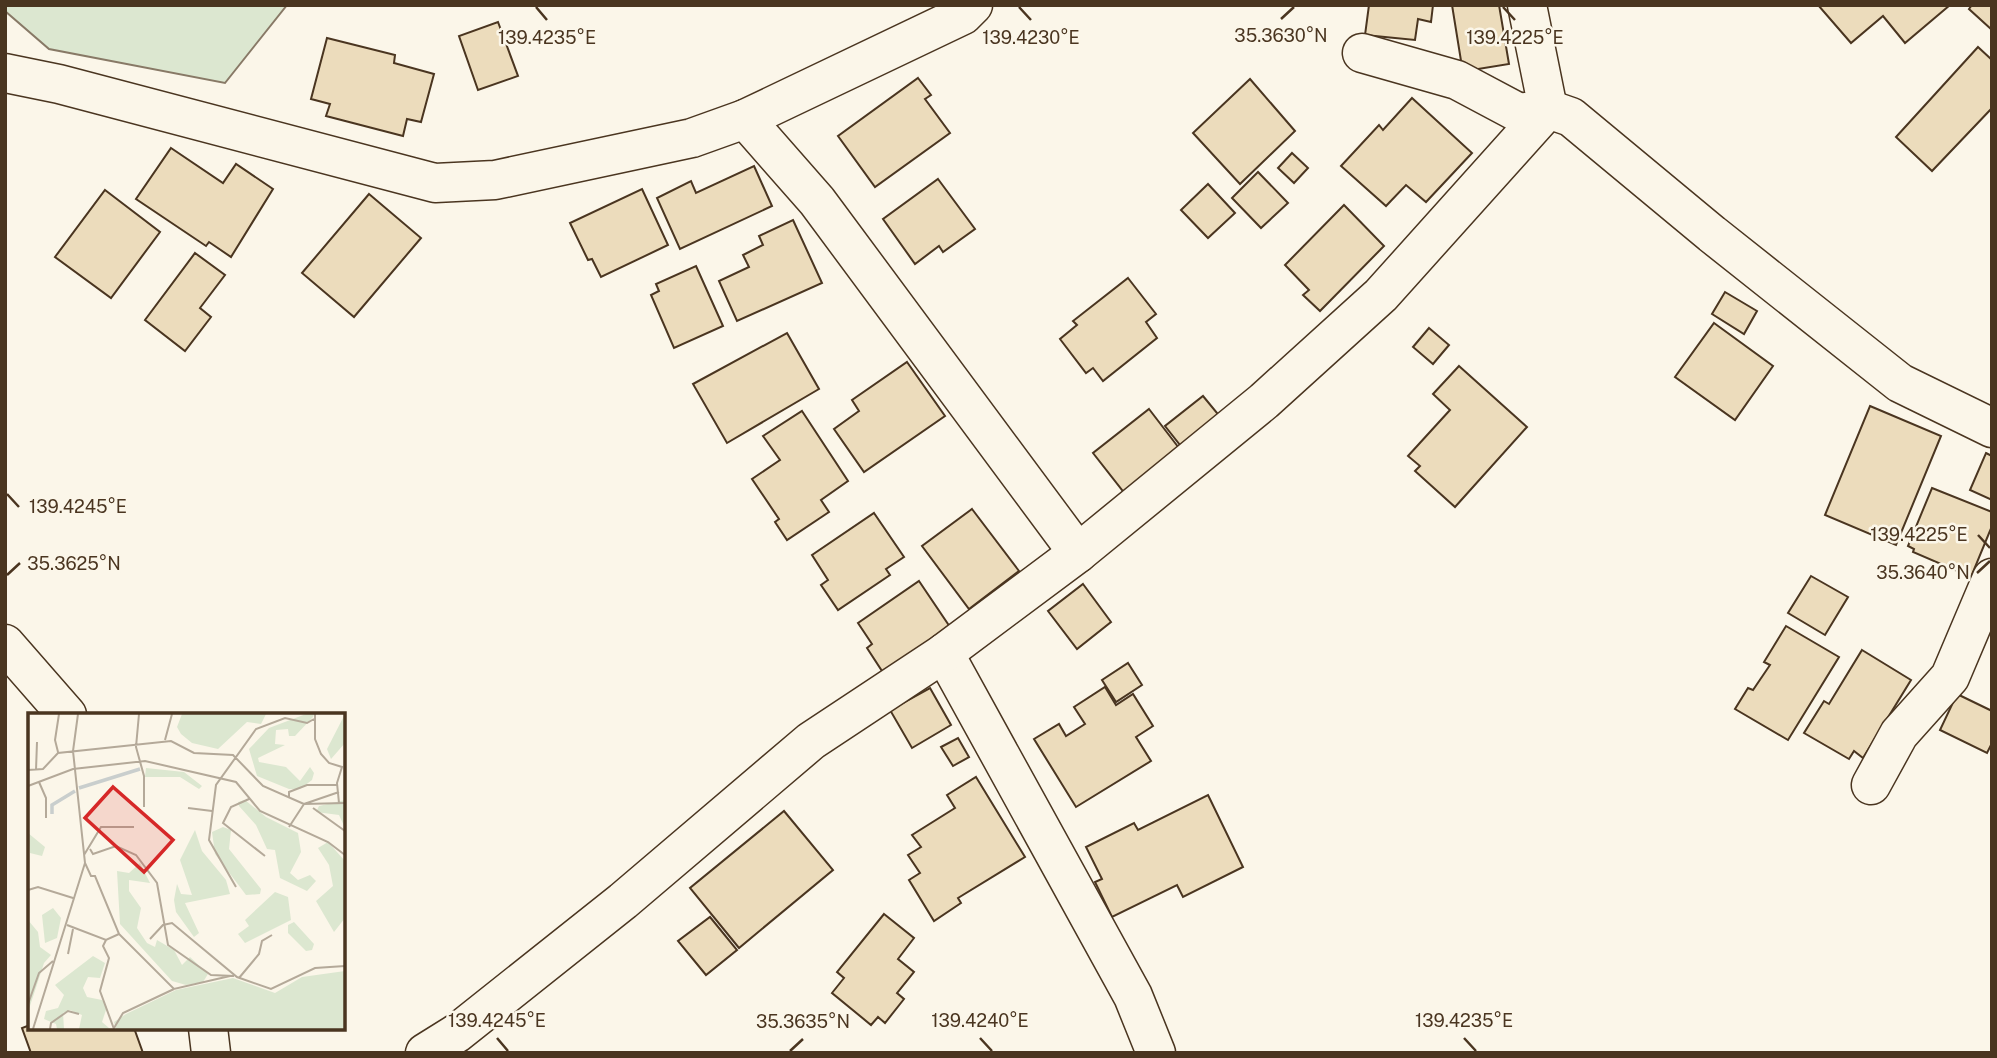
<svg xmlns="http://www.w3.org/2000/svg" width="1997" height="1058" font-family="'Public Sans',sans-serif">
<rect width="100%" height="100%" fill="#fbf6e9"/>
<path fill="#dce7d0" stroke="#887966" stroke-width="2" d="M 5,5 L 287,5 L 225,83 L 49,49 L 5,11 Z"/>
<g fill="#ecdcbc" stroke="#4a3520" stroke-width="2">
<path d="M 1369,5 L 1433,5 L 1431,22 L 1418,19 L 1415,40 L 1365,35 Z"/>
<path d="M 1452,5 L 1499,5 L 1509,64 L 1472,70 L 1462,67 Z"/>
<path d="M 1818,5 L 1950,5 L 1905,43 L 1883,16 L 1851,43 Z"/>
<path d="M 1972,5 L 1992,5 L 1992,30 L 1969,9 Z"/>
<path d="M 498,22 L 518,76 L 478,90 L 459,36 Z"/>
<path d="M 327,38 L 395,55 L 394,63 L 434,74 L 421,122 L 407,119 L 403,136 L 326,116 L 330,104 L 311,99 Z"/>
<path d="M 1978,47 L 1992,60 L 1992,108 L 1932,171 L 1896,137 Z"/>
<path d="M 918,78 L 931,95 L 925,99 L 950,133 L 875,187 L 838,136 Z"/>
<path d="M 1250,79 L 1295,131 L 1240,184 L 1193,133 Z"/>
<path d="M 1412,98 L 1472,153 L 1426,202 L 1406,185 L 1386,206 L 1341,166 L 1379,125 L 1383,130 Z"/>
<path d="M 171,148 L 223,183 L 236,164 L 273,189 L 231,257 L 209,242 L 206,246 L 136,199 Z"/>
<path d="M 1292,153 L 1308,168 L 1294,183 L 1278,168 Z"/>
<path d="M 754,166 L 772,206 L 680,249 L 657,198 L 691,181 L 696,193 Z"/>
<path d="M 1258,172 L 1288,203 L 1261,228 L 1232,198 Z"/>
<path d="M 938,179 L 975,229 L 943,252 L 939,246 L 915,264 L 883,219 Z"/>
<path d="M 1208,184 L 1235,213 L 1208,238 L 1181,210 Z"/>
<path d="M 642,189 L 668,245 L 601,277 L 592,259 L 588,260 L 570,223 Z"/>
<path d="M 105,190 L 160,232 L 111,298 L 55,257 Z"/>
<path d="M 369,194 L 421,238 L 354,317 L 302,273 Z"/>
<path d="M 1344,205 L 1384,246 L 1320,311 L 1303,295 L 1309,290 L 1285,265 Z"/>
<path d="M 793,220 L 822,283 L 737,321 L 719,281 L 749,267 L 743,255 L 763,245 L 759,236 Z"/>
<path d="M 195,253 L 225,275 L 200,308 L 211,317 L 185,351 L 145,320 Z"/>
<path d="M 696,266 L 723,326 L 674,348 L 651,295 L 659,291 L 656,284 Z"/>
<path d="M 1128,278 L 1156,314 L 1146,322 L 1157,338 L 1103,381 L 1093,368 L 1086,373 L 1060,339 L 1077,325 L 1073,321 Z"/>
<path d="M 1725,292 L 1757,311 L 1744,334 L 1712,314 Z"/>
<path d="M 1714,323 L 1773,366 L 1735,420 L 1675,377 Z"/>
<path d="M 1429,328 L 1449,345 L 1433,364 L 1413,347 Z"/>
<path d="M 787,333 L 819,389 L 727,443 L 693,384 Z"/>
<path d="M 907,362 L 945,416 L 864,472 L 834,429 L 859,411 L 852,400 Z"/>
<path d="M 1459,366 L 1527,427 L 1455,507 L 1415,471 L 1420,466 L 1408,456 L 1450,410 L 1433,394 Z"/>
<path d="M 1203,396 L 1222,419 L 1184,450 L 1165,426 Z"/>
<path d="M 1870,406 L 1941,436 L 1896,545 L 1825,515 Z"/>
<path d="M 1149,409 L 1182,452 L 1126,495 L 1093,453 Z"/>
<path d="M 802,411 L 848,481 L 821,500 L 829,512 L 787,540 L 775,522 L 779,519 L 752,479 L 780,460 L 763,436 Z"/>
<path d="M 1986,453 L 1992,456 L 1992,500 L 1970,490 Z"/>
<path d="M 1932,488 L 1992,512 L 1992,526 L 1971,577 L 1913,552 L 1914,549 L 1908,546 Z"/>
<path d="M 972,509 L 1019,571 L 969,609 L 922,546 Z"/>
<path d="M 874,513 L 904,557 L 886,569 L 890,575 L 838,610 L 821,585 L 828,580 L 812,555 Z"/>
<path d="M 1811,576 L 1848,597 L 1825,635 L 1788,613 Z"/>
<path d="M 919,581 L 952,630 L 884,674 L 867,648 L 872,644 L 858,623 Z"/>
<path d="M 1083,584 L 1111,622 L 1077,649 L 1048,611 Z"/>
<path d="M 1786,626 L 1839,657 L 1788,740 L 1735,709 L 1748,688 L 1753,690 L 1770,665 L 1764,662 Z"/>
<path d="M 1862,650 L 1911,680 L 1863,758 L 1854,751 L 1849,759 L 1804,733 L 1824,701 L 1829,704 Z"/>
<path d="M 1128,663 L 1142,685 L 1116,702 L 1102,680 Z"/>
<path d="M 1105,687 L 1116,705 L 1133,694 L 1153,726 L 1136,737 L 1151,761 L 1076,807 L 1034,739 L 1059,724 L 1066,736 L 1085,724 L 1074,707 Z"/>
<path d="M 930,688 L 951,725 L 912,748 L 890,710 Z"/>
<path d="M 1957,694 L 1992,711 L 1992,743 L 1987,753 L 1940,730 Z"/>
<path d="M 958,738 L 969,757 L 953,766 L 941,747 Z"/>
<path d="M 976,777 L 1025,857 L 958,898 L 961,903 L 934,921 L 909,880 L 920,873 L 908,855 L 921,847 L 912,835 L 955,808 L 947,795 Z"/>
<path d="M 1208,795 L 1243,867 L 1183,897 L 1177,885 L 1112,917 L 1095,882 L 1102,879 L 1086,847 L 1134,823 L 1138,830 Z"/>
<path d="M 784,811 L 833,870 L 739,948 L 690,888 Z"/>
<path d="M 884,914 L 914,938 L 898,959 L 914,972 L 897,993 L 904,999 L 885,1023 L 878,1017 L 871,1025 L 832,993 L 844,978 L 837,972 Z"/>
<path d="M 710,917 L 737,950 L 706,975 L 678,941 Z"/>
<path d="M 30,1025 L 30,1028 L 134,1028 L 143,1053 L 31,1053 L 22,1028 Z"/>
</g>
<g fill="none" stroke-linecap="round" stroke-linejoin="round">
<defs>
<g id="minor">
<path d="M 1362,53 L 1457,80 L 1519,113 L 1548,109 L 1571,117 L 1712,234 L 1900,383 L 1992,428"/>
<path d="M 5,73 L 59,84 L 435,183 L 495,180 L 692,138 L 745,119 L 963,15 L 973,5"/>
<path d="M 745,119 L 817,201 L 1078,553"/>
<path d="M 5,644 L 67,715"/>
<path d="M 944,653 L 1133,996 L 1156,1053"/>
<path d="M 1871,785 L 1899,734 L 1950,677 L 1992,578"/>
<path d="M 208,1028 L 211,1053"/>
<path d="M 425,1053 L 457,1033 L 623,901 L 811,741 L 944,653 L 1078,553 L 1264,401 L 1381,295 L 1548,109 L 1527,5"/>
</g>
</defs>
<use href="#minor" stroke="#4a3520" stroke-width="41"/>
<use href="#minor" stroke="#fbf6e9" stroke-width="38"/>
</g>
<path fill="none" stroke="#4a3520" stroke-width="2.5" d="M 536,7 L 547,20M 1019,7 L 1031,20M 1503,7 L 1515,20M 1281,19 L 1294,7M 7,494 L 19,507M 1978,535 L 1990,548M 1977,573 L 1990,561M 7,575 L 20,563M 497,1038 L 508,1051M 980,1038 L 992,1051M 1464,1038 L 1476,1051M 790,1051 L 803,1039"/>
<g transform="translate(28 713)">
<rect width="317" height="317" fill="#fbf6e9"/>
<path d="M 154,1 L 238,1 L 233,11 L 219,9 L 190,36 L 164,30 L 153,21 L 149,14 ZM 278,1 L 286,1 L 285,4 L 267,23 L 261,23 L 260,16 L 248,17 L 247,31 L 257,32 L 230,45 L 231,49 L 258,54 L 272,68 L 282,54 L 286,60 L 284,67 L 272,76 L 261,76 L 229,63 L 221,36 L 241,15 ZM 317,1 L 317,30 L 303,46 L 299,36 ZM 118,55 L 156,59 L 174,73 L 171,76 L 152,64 L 117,64 ZM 217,87 L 238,104 L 270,120 L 273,139 L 262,160 L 270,167 L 282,162 L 288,168 L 279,178 L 252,165 L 247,137 L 239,136 L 228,112 L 211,93 L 210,89 ZM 317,87 L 317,115 L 311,102 L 288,99 L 291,93 ZM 195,114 L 203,117 L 201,136 L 233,176 L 232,181 L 218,182 L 187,141 L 184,119 ZM 167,117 L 174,138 L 198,167 L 202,181 L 157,190 L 171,220 L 166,224 L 148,199 L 146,187 L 149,171 L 153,181 L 164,182 L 152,147 ZM 0,120 L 17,134 L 14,143 L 2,140 ZM 300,129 L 317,148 L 317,205 L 306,219 L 288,188 L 305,173 L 301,152 L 290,135 ZM 112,150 L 122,170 L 101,167 L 101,178 L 113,195 L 109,215 L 119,230 L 127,234 L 129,227 L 146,237 L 154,252 L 162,244 L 180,261 L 175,269 L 158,272 L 144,268 L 92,211 L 89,158 L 101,160 ZM 247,179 L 260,184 L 263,207 L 217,230 L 210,221 L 221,213 L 217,207 ZM 25,195 L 33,205 L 29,225 L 17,230 L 14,202 ZM 0,207 L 10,219 L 12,234 L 23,242 L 16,250 L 0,299 ZM 266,209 L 286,231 L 284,237 L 278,238 L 260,220 L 260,212 ZM 65,243 L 77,250 L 72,265 L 60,264 L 55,275 L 59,284 L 74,287 L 79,294 L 74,309 L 81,315 L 88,316 L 86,309 L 98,301 L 148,277 L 205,265 L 247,280 L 274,264 L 317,258 L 317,316 L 51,316 L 54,302 L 42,297 L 35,300 L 36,316 L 29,316 L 28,311 L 16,306 L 18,298 L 30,295 L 36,282 L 27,272 Z" fill="#dce7d0"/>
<path fill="none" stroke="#c9cecd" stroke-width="3.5" d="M 51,75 L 112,56M 24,101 L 24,92 L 47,78"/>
<path fill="none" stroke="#b4a999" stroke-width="2" d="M 111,1 L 108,34 L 116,63 L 116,94M 287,1 L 287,26 L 293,41 L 301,50 L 314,54 L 309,70 L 311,90M 137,27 L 144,1M 30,39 L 27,27 L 31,1M 0,57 L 15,56 L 30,40 L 143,28 L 166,40 L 205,42 L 235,73 L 276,91 L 261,114M 8,57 L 9,29M 11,69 L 18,85 L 18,105M 0,73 L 45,56 L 117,48 L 208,69 L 232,98 L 300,129 L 317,142M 261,85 L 261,79 L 279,72 L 309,72M 221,86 L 203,94 L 195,110 L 237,143M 276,91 L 317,90M 276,91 L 311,79M 160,95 L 184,98M 285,95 L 317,118M 62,136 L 65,141 L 88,133 L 108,142 L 129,170 L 140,232 L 183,262 L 206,263M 56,142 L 73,114 L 106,114M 57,150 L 63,163 L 67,163 L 91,221 L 146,276 L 202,263M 208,174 L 181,127 L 188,72 L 228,16 L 257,5 L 279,10 L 286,6M 0,177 L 10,174 L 45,185M 39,212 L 78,227 L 91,221M 122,226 L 135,212 L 144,210 L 209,264 L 243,276 L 287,255 L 317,253M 78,227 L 75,233 L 81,245 L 72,278 L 86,316M 40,241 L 45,216M 211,265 L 231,241 L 234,228 L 244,222M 0,291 L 11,260 L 25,248M 86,315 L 95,300 L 146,276M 5,316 L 57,150 L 45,38 L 50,1M 22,316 L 23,310 L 40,298 L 51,301"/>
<path fill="#d62828" fill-opacity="0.15" stroke="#d62828" stroke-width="3.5" d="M 85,74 L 145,127 L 116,159 L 57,105 Z"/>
<rect width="317" height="317" fill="none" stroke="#4a3520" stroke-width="3.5"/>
</g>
<g font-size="18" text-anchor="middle" fill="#4a3520" stroke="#fbf6e9" stroke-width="5" stroke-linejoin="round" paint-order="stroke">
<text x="1281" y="42">35.3630°N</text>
<text x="547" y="44">139.4235°E</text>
<text x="1031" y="44">139.4230°E</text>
<text x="1515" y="44">139.4225°E</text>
<text x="78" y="513">139.4245°E</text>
<text x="1919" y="541">139.4225°E</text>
<text x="74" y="570">35.3625°N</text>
<text x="1923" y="579">35.3640°N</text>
<text x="497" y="1027">139.4245°E</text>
<text x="980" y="1027">139.4240°E</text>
<text x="1464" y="1027">139.4235°E</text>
<text x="803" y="1028">35.3635°N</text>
</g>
<rect width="1997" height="1058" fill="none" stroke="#4a3520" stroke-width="14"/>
</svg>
